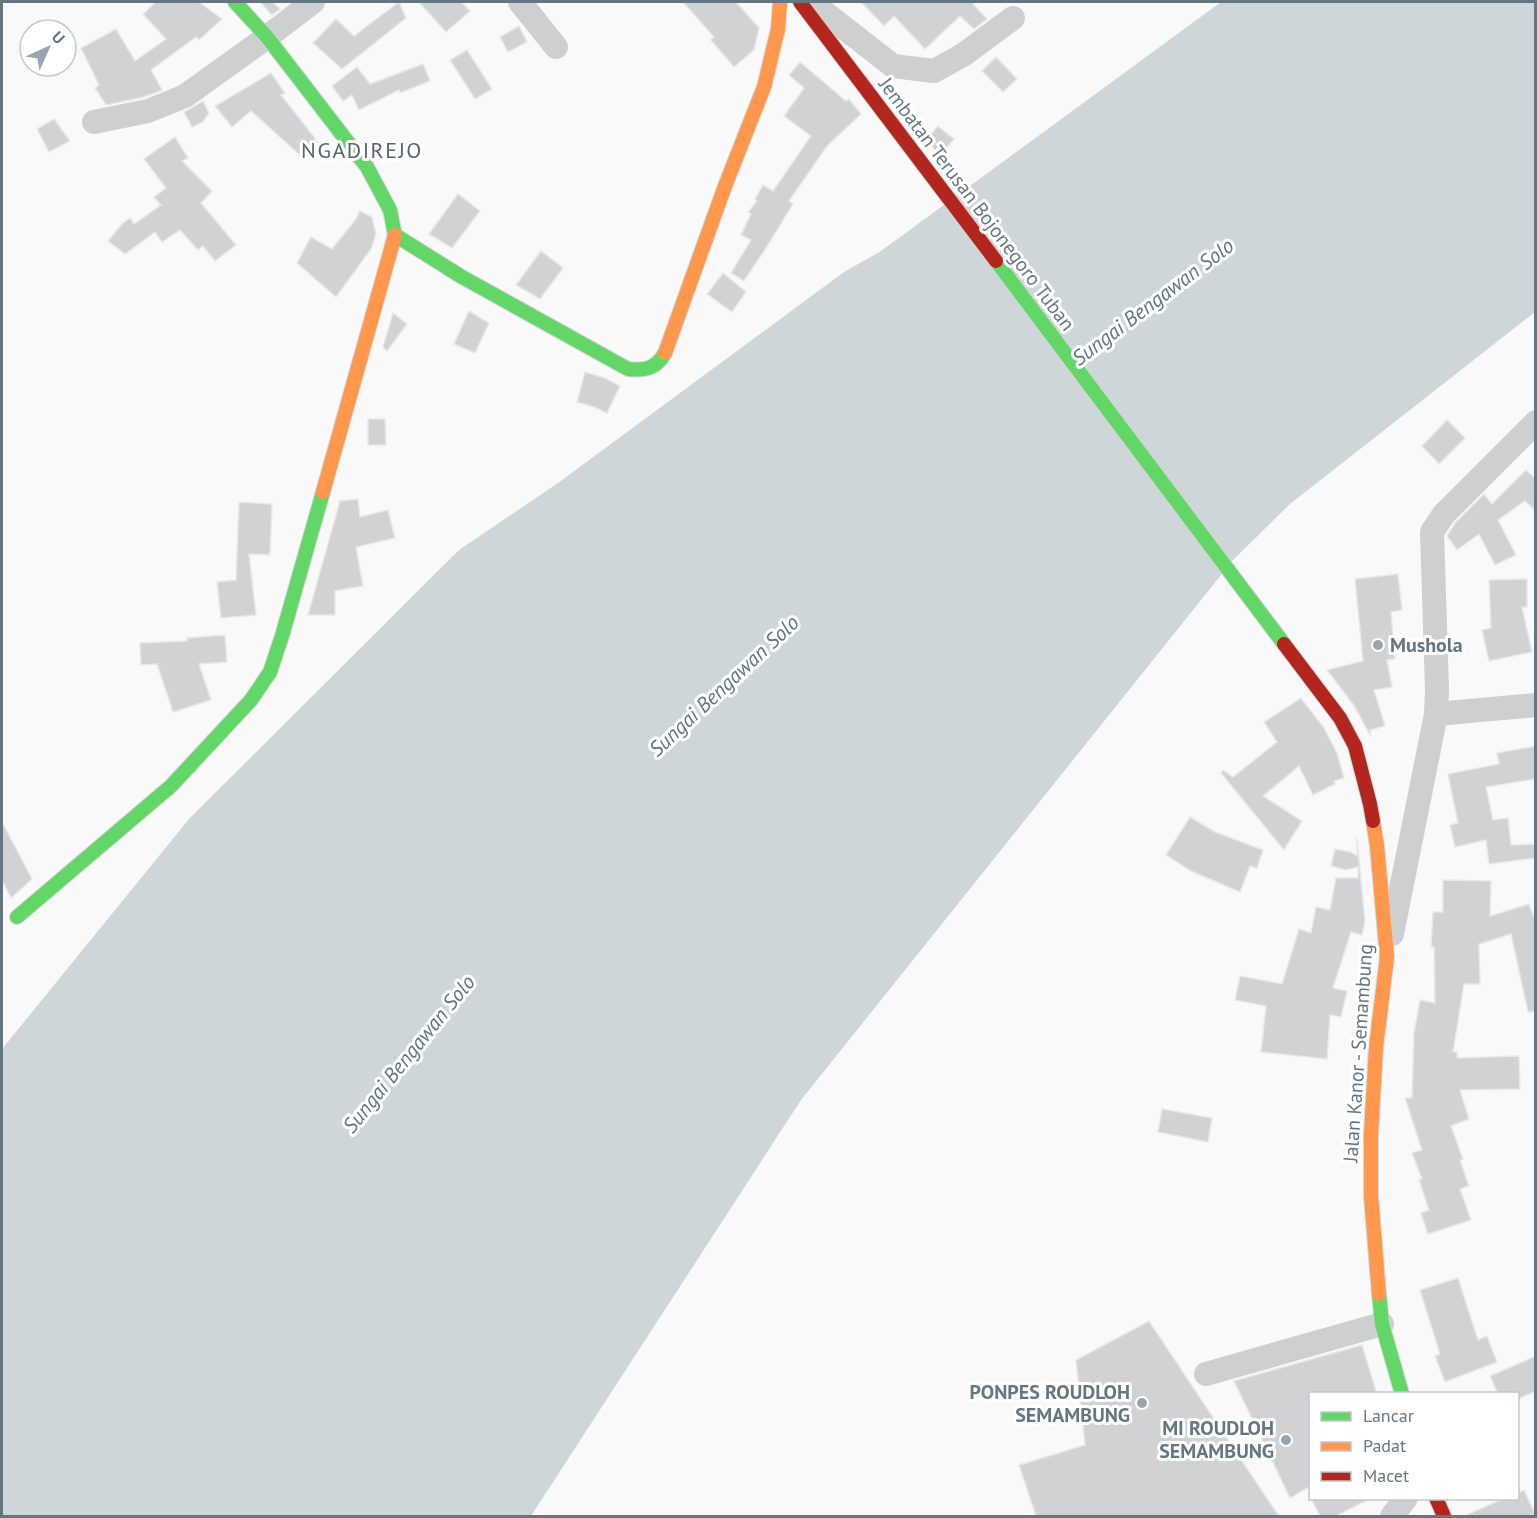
<svg xmlns="http://www.w3.org/2000/svg" width="1537" height="1518" font-family="'PT Sans',sans-serif">
<rect width="100%" height="100%" fill="#f9f9f9"/>
<path fill="#ced6d9" d="M 1221,2 L 1535,2 L 1535,312 L 1290,504 L 1233,560 L 801,1100 L 531,1516 L 2,1516 L 2,1049 L 189,819 L 459,550 L 558,483 L 844,272 L 881,251 Z"/>
<g fill="#d0d2d3" stroke="#e8e8e8" stroke-width="1.5">
<path d="M 156,2 L 199,2 L 222,19 L 199,40 L 196,37 L 151,70 L 162,90 L 144,97 L 106,105 L 95,88 L 99,85 L 81,48 L 116,29 L 135,61 L 166,39 L 143,14 Z"/>
<path d="M 260,2 L 272,2 L 280,9 L 272,15 Z"/>
<path d="M 399,2 L 406,18 L 342,69 L 313,43 L 336,19 L 354,36 Z"/>
<path d="M 419,2 L 461,2 L 470,11 L 446,32 Z"/>
<path d="M 683,2 L 736,2 L 759,28 L 754,50 L 734,67 L 711,40 L 714,37 Z"/>
<path d="M 861,2 L 975,2 L 973,4 L 987,19 L 974,29 L 960,16 L 925,49 L 894,16 L 884,26 Z"/>
<path d="M 519,26 L 527,42 L 508,52 L 500,37 Z"/>
<path d="M 467,50 L 492,89 L 475,99 L 450,60 Z"/>
<path d="M 996,57 L 1017,79 L 1003,92 L 982,71 Z"/>
<path d="M 800,62 L 846,101 L 849,99 L 861,114 L 827,146 L 789,201 L 793,204 L 766,248 L 744,281 L 731,273 L 751,240 L 741,235 L 751,214 L 748,212 L 757,201 L 755,199 L 763,185 L 773,191 L 811,136 L 784,116 L 804,88 L 789,75 Z"/>
<path d="M 423,64 L 430,81 L 400,93 L 399,90 L 359,110 L 352,95 L 343,101 L 332,86 L 357,67 L 370,84 Z"/>
<path d="M 271,73 L 285,93 L 281,95 L 318,142 L 300,155 L 251,111 L 232,127 L 215,106 Z"/>
<path d="M 203,101 L 209,113 L 203,122 L 192,127 L 184,112 Z"/>
<path d="M 54,119 L 70,141 L 49,152 L 37,129 Z"/>
<path d="M 938,126 L 954,139 L 939,156 L 927,139 Z"/>
<path d="M 175,137 L 188,158 L 182,161 L 212,191 L 201,203 L 236,245 L 215,261 L 203,246 L 198,250 L 180,230 L 162,242 L 155,232 L 125,254 L 108,241 L 122,224 L 130,218 L 134,224 L 161,205 L 154,197 L 166,188 L 144,159 Z"/>
<path d="M 458,194 L 480,211 L 452,248 L 429,234 Z"/>
<path d="M 360,211 L 372,217 L 376,234 L 371,249 L 336,297 L 297,263 L 311,237 L 332,249 L 356,219 Z"/>
<path d="M 541,251 L 563,268 L 540,299 L 516,285 Z"/>
<path d="M 723,273 L 746,292 L 732,312 L 707,294 Z"/>
<path d="M 469,311 L 489,323 L 475,353 L 454,344 Z"/>
<path d="M 393,313 L 407,324 L 387,351 L 383,347 Z"/>
<path d="M 585,372 L 605,378 L 620,386 L 607,413 L 594,407 L 577,402 Z"/>
<path d="M 368,419 L 385,419 L 386,445 L 368,445 Z"/>
<path d="M 1447,420 L 1465,438 L 1439,464 L 1422,446 Z"/>
<path d="M 1526,470 L 1536,479 L 1536,511 L 1525,501 L 1498,520 L 1516,555 L 1495,565 L 1479,534 L 1457,550 L 1447,536 L 1455,523 L 1484,494 L 1492,504 Z"/>
<path d="M 358,499 L 360,517 L 388,510 L 395,538 L 356,547 L 363,586 L 335,591 L 335,615 L 308,615 L 340,501 Z"/>
<path d="M 239,502 L 272,504 L 270,555 L 249,554 L 256,615 L 221,618 L 217,582 L 236,580 Z"/>
<path d="M 1398,574 L 1402,610 L 1391,612 L 1395,659 L 1387,660 L 1392,687 L 1374,690 L 1385,726 L 1370,730 L 1371,737 L 1355,707 L 1327,670 L 1363,661 L 1355,579 Z"/>
<path d="M 1527,579 L 1527,607 L 1522,607 L 1532,652 L 1489,661 L 1482,630 L 1491,628 L 1489,580 Z"/>
<path d="M 225,635 L 227,662 L 199,664 L 211,700 L 173,712 L 157,664 L 141,665 L 140,643 L 187,641 L 187,638 Z"/>
<path d="M 1301,698 L 1324,728 L 1337,753 L 1344,778 L 1334,781 L 1335,784 L 1313,795 L 1299,766 L 1263,796 L 1302,821 L 1284,850 L 1221,773 L 1223,770 L 1233,777 L 1277,742 L 1264,722 Z"/>
<path d="M 1536,746 L 1536,779 L 1486,787 L 1493,820 L 1508,818 L 1511,845 L 1536,844 L 1536,858 L 1489,864 L 1486,840 L 1455,847 L 1450,825 L 1458,823 L 1448,774 L 1499,764 L 1497,753 Z"/>
<path d="M 1190,817 L 1215,832 L 1263,850 L 1257,868 L 1250,866 L 1240,892 L 1191,871 L 1166,855 Z"/>
<path d="M 2,822 L 32,879 L 11,898 L 2,880 Z"/>
<path d="M 1357,838 L 1365,922 L 1362,935 L 1351,932 L 1333,988 L 1347,991 L 1341,1017 L 1330,1015 L 1327,1059 L 1261,1052 L 1266,1006 L 1235,1000 L 1240,976 L 1282,984 L 1299,929 L 1311,933 L 1316,907 L 1330,910 L 1336,878 L 1358,878 L 1358,867 L 1346,870 L 1331,866 L 1335,849 L 1351,852 L 1357,856 Z"/>
<path d="M 1443,880 L 1491,881 L 1490,916 L 1529,904 L 1536,923 L 1536,1011 L 1528,1012 L 1511,934 L 1479,944 L 1480,984 L 1464,984 L 1453,1052 L 1457,1052 L 1457,1058 L 1519,1056 L 1520,1089 L 1460,1090 L 1469,1119 L 1451,1126 L 1463,1159 L 1460,1160 L 1469,1186 L 1460,1189 L 1471,1220 L 1428,1234 L 1421,1213 L 1429,1210 L 1419,1180 L 1422,1179 L 1412,1153 L 1422,1150 L 1405,1098 L 1412,1098 L 1414,1033 L 1420,1000 L 1435,1003 L 1434,947 L 1431,947 L 1433,912 L 1443,912 Z"/>
<path d="M 1162,1109 L 1212,1118 L 1208,1142 L 1158,1132 Z"/>
<path d="M 1458,1278 L 1478,1340 L 1487,1336 L 1497,1362 L 1445,1382 L 1435,1356 L 1440,1354 L 1420,1290 Z"/>
<path d="M 1149,1321 L 1268,1500 L 1279,1516 L 1036,1516 L 1019,1465 L 1085,1445 L 1076,1360 Z"/>
<path d="M 1362,1345 L 1377,1394 L 1311,1394 L 1311,1486 L 1290,1498 L 1234,1381 Z"/>
<path d="M 1536,1356 L 1536,1391 L 1518,1399 L 1518,1394 L 1498,1394 L 1490,1376 Z"/>
<path d="M 1524,1490 L 1536,1516 L 1464,1516 L 1505,1498 L 1518,1498 L 1518,1493 Z"/>
<path d="M 1311,1498 L 1371,1498 L 1336,1516 L 1320,1516 Z"/>
</g>
<g fill="none" stroke-linecap="round" stroke-linejoin="round">
<defs>
<g id="fast">
<path d="M 235,2 L 267,37 L 367,167 L 390,210 L 395,235 L 462,277 L 628,369 C 644,371 656,369 665,353"/>
<path d="M 996,261 L 1284,644"/>
<path d="M 17,917 L 171,786 L 251,700 L 270,672 L 282,636 L 323,492"/>
<path d="M 1379,1294 L 1382,1324 L 1402,1394"/>
</g>
<g id="slow">
<path d="M 665,353 L 725,186 L 764,87 L 778,29 L 780,2"/>
<path d="M 323,492 L 395,235"/>
<path d="M 1373,821 L 1377,846 L 1387,957 L 1376,1047 L 1371,1134 L 1371,1196 L 1379,1294"/>
</g>
<g id="jam">
<path d="M 800,2 L 996,261"/>
<path d="M 1284,644 L 1340,718 L 1355,746 L 1370,804 L 1373,821"/>
<path d="M 1436,1498 L 1444,1516"/>
</g>
</defs>
<use href="#fast" stroke="#d5d6d7" stroke-width="16"/>
<use href="#slow" stroke="#d5d6d7" stroke-width="16"/>
<use href="#jam" stroke="#d5d6d7" stroke-width="16"/>
<g stroke="#cecfd0" stroke-width="24">
<path d="M 520,2 L 556,47"/>
<path d="M 811,2 L 893,66 L 934,71 L 963,55 L 1013,18"/>
<path d="M 94,122 L 148,111 L 185,96 L 267,37 L 313,2"/>
<path d="M 1436,714 L 1536,705"/>
<path d="M 1392,934 L 1436,714 L 1437,689 L 1432,532 L 1444,514 L 1536,422"/>
<path d="M 1206,1374 L 1382,1324"/>
<path d="M 1392,1516 L 1406,1498"/>
</g>
<use href="#fast" stroke="#63d668" stroke-width="14"/>
<use href="#slow" stroke="#ff974d" stroke-width="14"/>
<use href="#jam" stroke="#b3261e" stroke-width="14"/>
</g>
<g fill="#99a4ac" stroke="#fff" stroke-width="2">
<circle cx="1378" cy="645" r="6"/>
<circle cx="1142" cy="1403" r="6"/>
<circle cx="1286" cy="1440" r="6"/>
</g>
<g text-anchor="middle" stroke-width="6" stroke-linejoin="round" paint-order="stroke">
<g font-size="20" fill="#657683" stroke="#fff">
<text transform="translate(977 204) rotate(53)" y="7">Jembatan Terusan Bojonegoro Tuban</text>
<text transform="translate(1358 1053) rotate(-86)" y="7">Jalan Kanor - Semambung</text>
</g>
<g font-size="20" font-weight="bold" fill="#657683" stroke="#fff" text-anchor="end">
<text x="1390" y="652" text-anchor="start">Mushola</text>
<text x="1130" y="1399">PONPES ROUDLOH<tspan x="1130" dy="23">SEMAMBUNG</tspan></text>
<text x="1274" y="1435">MI ROUDLOH<tspan x="1274" dy="23">SEMAMBUNG</tspan></text>
</g>
<g font-size="21" font-style="italic" fill="#60757c" stroke="#fff">
<text transform="translate(1153 302) rotate(-37)" y="7">Sungai Bengawan Solo</text>
<text transform="translate(724 686) rotate(-43)" y="7">Sungai Bengawan Solo</text>
<text transform="translate(409 1054) rotate(-51)" y="7">Sungai Bengawan Solo</text>
</g>
<g font-size="22" letter-spacing="1.5" fill="#57646e" stroke="#fff">
<text x="362" y="158">NGADIREJO</text>
</g>
</g>
<rect width="1537" height="1518" fill="none" stroke="#657683" stroke-width="6"/>
<rect x="1309" y="1392" width="210" height="108" fill="#ffffff" stroke="#c1c8cd" stroke-width="1.5"/>
<rect x="1321" y="1412" width="30" height="9" fill="#63d668" stroke="#c1c8cd" stroke-width="1.5"/>
<text x="1363" y="1422" font-size="18" fill="#657683">Lancar</text>
<rect x="1321" y="1442" width="30" height="9" fill="#ff974d" stroke="#c1c8cd" stroke-width="1.5"/>
<text x="1363" y="1452" font-size="18" fill="#657683">Padat</text>
<rect x="1321" y="1472" width="30" height="9" fill="#b3261e" stroke="#c1c8cd" stroke-width="1.5"/>
<text x="1363" y="1482" font-size="18" fill="#657683">Macet</text>
<g transform="translate(48 48) rotate(45)"><circle r="28" fill="#ffffff" stroke="#c1c8cd" stroke-width="1.5"/>
<path d="M0-4.5L10 22L0 15L-10 22Z" fill="#99a4ac"/>
<text y="-9" font-size="16" font-weight="bold" text-anchor="middle" fill="#657683">U</text>
</g>
</svg>
